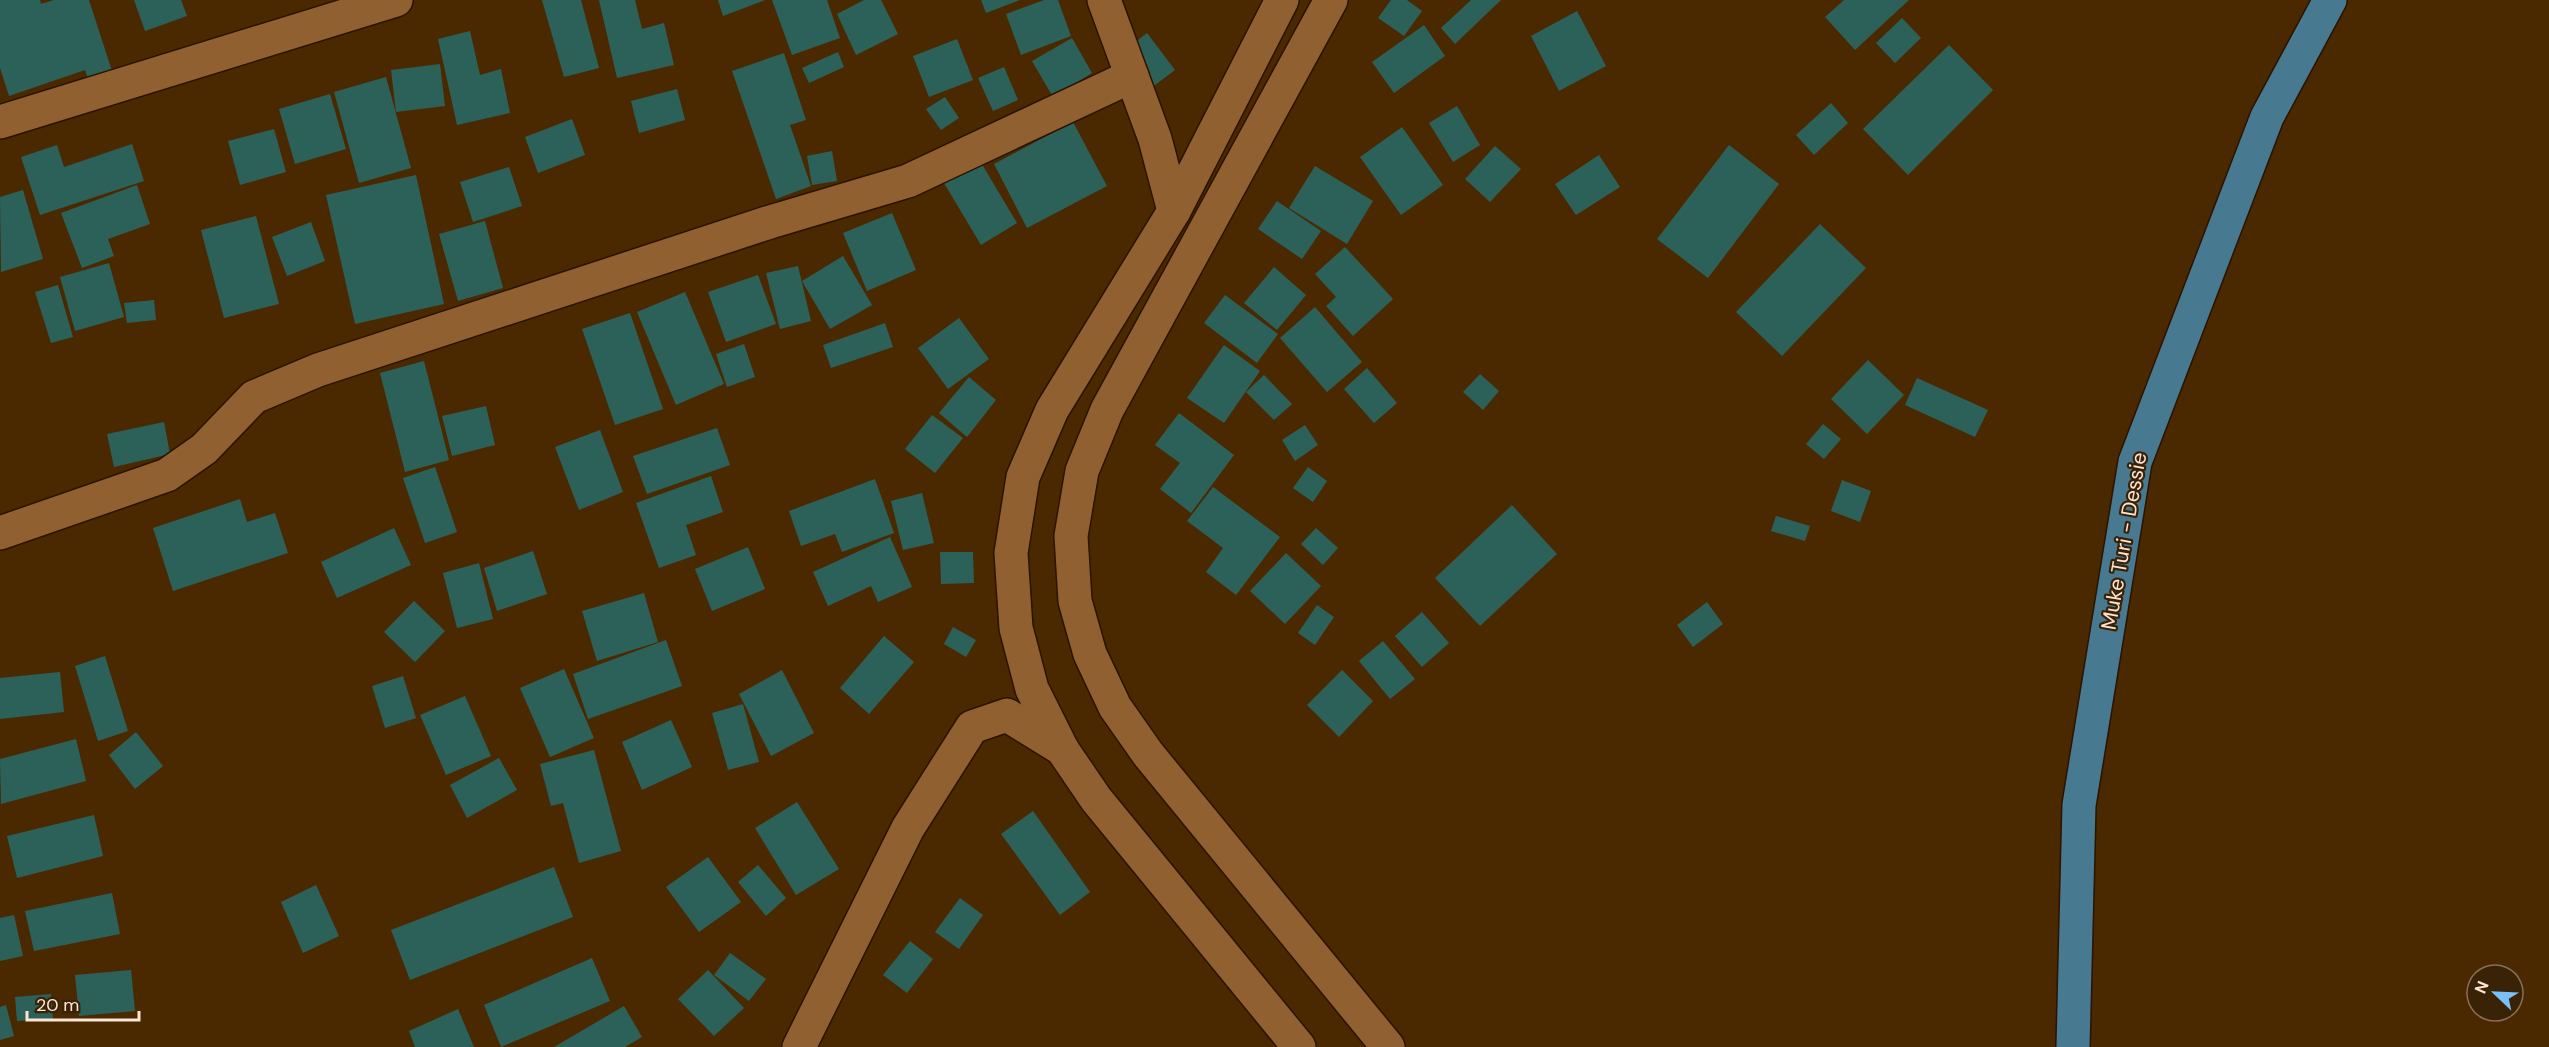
<svg xmlns="http://www.w3.org/2000/svg" width="2549" height="1047" font-family="'DM Sans',sans-serif">
<rect width="100%" height="100%" fill="#4a2900"/>
<g fill="#2c615a">
<path d="M 0,0 L 40,0 L 41,4 L 54,0 L 89,0 L 112,71 L 88,79 L 85,70 L 9,96 L 0,68 Z"/>
<path d="M 134,0 L 181,0 L 187,16 L 145,31 Z"/>
<path d="M 542,0 L 581,0 L 599,68 L 564,77 Z"/>
<path d="M 599,0 L 635,0 L 642,29 L 664,23 L 674,65 L 617,78 Z"/>
<path d="M 718,0 L 765,0 L 723,16 Z"/>
<path d="M 772,0 L 827,0 L 840,38 L 792,55 Z"/>
<path d="M 864,0 L 881,0 L 898,34 L 856,55 L 837,14 Z"/>
<path d="M 981,0 L 1020,0 L 986,13 Z"/>
<path d="M 1044,0 L 1058,0 L 1071,36 L 1021,55 L 1006,14 Z"/>
<path d="M 1391,0 L 1407,0 L 1422,11 L 1404,36 L 1378,18 Z"/>
<path d="M 1471,0 L 1501,0 L 1455,44 L 1441,28 Z"/>
<path d="M 1844,0 L 1909,0 L 1855,50 L 1825,17 Z"/>
<path d="M 1577,11 L 1606,66 L 1559,91 L 1531,36 Z"/>
<path d="M 1902,18 L 1921,38 L 1895,63 L 1876,43 Z"/>
<path d="M 1424,25 L 1445,56 L 1394,93 L 1372,62 Z"/>
<path d="M 470,31 L 480,75 L 501,69 L 510,113 L 457,125 L 438,39 Z"/>
<path d="M 1147,33 L 1175,70 L 1151,88 L 1124,51 Z"/>
<path d="M 1072,38 L 1092,73 L 1053,97 L 1032,61 Z"/>
<path d="M 957,39 L 973,80 L 929,97 L 913,56 Z"/>
<path d="M 1949,45 L 1993,90 L 1908,175 L 1863,129 Z"/>
<path d="M 838,52 L 844,67 L 809,83 L 802,68 Z"/>
<path d="M 784,53 L 806,120 L 790,125 L 811,186 L 776,199 L 732,71 Z"/>
<path d="M 440,64 L 445,106 L 396,112 L 391,70 Z"/>
<path d="M 1004,67 L 1018,100 L 993,111 L 978,78 Z"/>
<path d="M 386,77 L 411,168 L 359,183 L 334,92 Z"/>
<path d="M 677,89 L 685,120 L 639,133 L 631,101 Z"/>
<path d="M 330,94 L 346,149 L 295,164 L 279,109 Z"/>
<path d="M 945,97 L 959,118 L 941,130 L 926,109 Z"/>
<path d="M 1831,103 L 1848,123 L 1814,155 L 1796,135 Z"/>
<path d="M 1457,106 L 1480,145 L 1453,162 L 1429,123 Z"/>
<path d="M 572,119 L 585,155 L 538,173 L 525,137 Z"/>
<path d="M 1073,122 L 1107,186 L 1027,228 L 994,164 Z"/>
<path d="M 1402,127 L 1443,185 L 1401,215 L 1360,157 Z"/>
<path d="M 274,129 L 286,172 L 240,185 L 228,141 Z"/>
<path d="M 132,144 L 144,181 L 40,215 L 21,157 L 57,145 L 64,167 Z"/>
<path d="M 1729,145 L 1779,184 L 1708,278 L 1657,239 Z"/>
<path d="M 1495,146 L 1521,169 L 1490,202 L 1465,179 Z"/>
<path d="M 832,151 L 837,181 L 812,185 L 807,156 Z"/>
<path d="M 1599,155 L 1620,187 L 1576,215 L 1555,184 Z"/>
<path d="M 980,161 L 1017,223 L 981,245 L 944,183 Z"/>
<path d="M 1315,166 L 1373,201 L 1347,244 L 1289,208 Z"/>
<path d="M 509,167 L 522,206 L 473,222 L 460,182 Z"/>
<path d="M 416,175 L 444,304 L 355,324 L 326,195 Z"/>
<path d="M 137,185 L 150,224 L 108,239 L 114,256 L 82,268 L 61,213 Z"/>
<path d="M 23,190 L 43,259 L 1,272 L 0,197 Z"/>
<path d="M 1277,201 L 1321,231 L 1302,259 L 1258,229 Z"/>
<path d="M 892,213 L 916,270 L 867,291 L 843,233 Z"/>
<path d="M 256,216 L 279,304 L 224,318 L 201,230 Z"/>
<path d="M 485,221 L 503,288 L 458,301 L 439,234 Z"/>
<path d="M 311,222 L 325,261 L 287,276 L 272,237 Z"/>
<path d="M 1820,224 L 1866,268 L 1782,356 L 1736,312 Z"/>
<path d="M 1345,247 L 1393,299 L 1353,336 L 1326,306 L 1336,297 L 1315,274 Z"/>
<path d="M 843,256 L 872,305 L 830,329 L 802,281 Z"/>
<path d="M 109,263 L 124,317 L 75,331 L 60,277 Z"/>
<path d="M 798,266 L 811,321 L 780,329 L 766,273 Z"/>
<path d="M 1274,267 L 1306,295 L 1277,330 L 1244,303 Z"/>
<path d="M 758,275 L 776,324 L 726,342 L 708,292 Z"/>
<path d="M 58,285 L 73,337 L 51,343 L 35,292 Z"/>
<path d="M 685,292 L 724,384 L 676,405 L 637,312 Z"/>
<path d="M 1225,295 L 1278,334 L 1257,363 L 1204,323 Z"/>
<path d="M 154,300 L 156,320 L 127,323 L 124,303 Z"/>
<path d="M 1315,307 L 1362,362 L 1327,392 L 1280,338 Z"/>
<path d="M 630,313 L 663,409 L 615,425 L 582,329 Z"/>
<path d="M 959,318 L 989,359 L 948,389 L 918,348 Z"/>
<path d="M 885,323 L 893,347 L 831,368 L 823,345 Z"/>
<path d="M 744,344 L 755,377 L 727,387 L 716,354 Z"/>
<path d="M 1224,345 L 1260,371 L 1224,423 L 1187,398 Z"/>
<path d="M 1868,360 L 1904,395 L 1867,434 L 1831,399 Z"/>
<path d="M 424,361 L 449,460 L 405,472 L 380,373 Z"/>
<path d="M 1367,368 L 1397,403 L 1374,423 L 1344,389 Z"/>
<path d="M 1480,374 L 1499,391 L 1483,410 L 1463,392 Z"/>
<path d="M 1264,375 L 1292,404 L 1274,420 L 1246,392 Z"/>
<path d="M 969,377 L 996,400 L 967,437 L 939,413 Z"/>
<path d="M 1917,378 L 1988,410 L 1975,437 L 1905,405 Z"/>
<path d="M 486,406 L 495,445 L 452,456 L 442,416 Z"/>
<path d="M 1179,413 L 1234,455 L 1191,513 L 1160,489 L 1180,463 L 1155,445 Z"/>
<path d="M 932,415 L 963,438 L 935,473 L 905,449 Z"/>
<path d="M 164,422 L 170,454 L 114,467 L 107,434 Z"/>
<path d="M 1823,424 L 1841,439 L 1824,459 L 1806,444 Z"/>
<path d="M 1305,425 L 1318,445 L 1295,461 L 1282,440 Z"/>
<path d="M 717,428 L 730,465 L 647,494 L 633,456 Z"/>
<path d="M 600,430 L 623,492 L 579,510 L 555,447 Z"/>
<path d="M 435,467 L 457,532 L 425,543 L 403,478 Z"/>
<path d="M 1308,467 L 1327,481 L 1313,502 L 1293,488 Z"/>
<path d="M 711,476 L 723,512 L 686,525 L 696,555 L 659,568 L 636,503 Z"/>
<path d="M 875,479 L 894,533 L 842,552 L 835,534 L 801,546 L 789,511 Z"/>
<path d="M 1842,480 L 1871,491 L 1860,522 L 1831,511 Z"/>
<path d="M 1213,487 L 1280,537 L 1236,595 L 1206,572 L 1223,548 L 1187,521 Z"/>
<path d="M 922,493 L 934,543 L 903,550 L 891,501 Z"/>
<path d="M 240,499 L 247,522 L 275,513 L 288,553 L 173,591 L 153,528 Z"/>
<path d="M 1512,505 L 1557,554 L 1480,626 L 1435,578 Z"/>
<path d="M 1776,516 L 1810,526 L 1805,541 L 1771,531 Z"/>
<path d="M 394,528 L 411,565 L 337,598 L 321,562 Z"/>
<path d="M 1316,528 L 1338,548 L 1323,565 L 1301,544 Z"/>
<path d="M 890,537 L 912,587 L 878,602 L 871,586 L 828,606 L 813,572 Z"/>
<path d="M 748,547 L 765,589 L 712,611 L 695,569 Z"/>
<path d="M 533,551 L 547,594 L 497,611 L 484,568 Z"/>
<path d="M 940,552 L 973,552 L 974,583 L 941,584 Z"/>
<path d="M 1286,553 L 1321,586 L 1285,624 L 1250,591 Z"/>
<path d="M 479,563 L 493,619 L 457,628 L 443,573 Z"/>
<path d="M 644,593 L 658,642 L 597,661 L 582,611 Z"/>
<path d="M 414,601 L 445,631 L 415,662 L 384,632 Z"/>
<path d="M 1707,602 L 1723,624 L 1693,647 L 1677,625 Z"/>
<path d="M 1317,605 L 1334,617 L 1315,645 L 1298,633 Z"/>
<path d="M 1422,612 L 1449,643 L 1422,667 L 1395,636 Z"/>
<path d="M 953,627 L 976,640 L 966,657 L 944,644 Z"/>
<path d="M 884,636 L 914,662 L 869,714 L 840,688 Z"/>
<path d="M 666,640 L 682,686 L 588,719 L 573,674 Z"/>
<path d="M 1383,641 L 1415,679 L 1390,699 L 1359,661 Z"/>
<path d="M 105,656 L 128,731 L 98,741 L 75,666 Z"/>
<path d="M 564,669 L 594,738 L 550,757 L 520,688 Z"/>
<path d="M 782,670 L 814,733 L 771,756 L 739,694 Z"/>
<path d="M 1342,670 L 1373,701 L 1339,737 L 1307,705 Z"/>
<path d="M 60,672 L 64,712 L 0,719 L 0,678 Z"/>
<path d="M 403,676 L 416,718 L 385,728 L 372,686 Z"/>
<path d="M 465,696 L 491,756 L 446,775 L 420,715 Z"/>
<path d="M 743,704 L 759,762 L 728,770 L 712,713 Z"/>
<path d="M 671,720 L 692,767 L 642,790 L 622,742 Z"/>
<path d="M 136,732 L 163,766 L 135,789 L 109,755 Z"/>
<path d="M 76,739 L 86,781 L 1,804 L 0,759 Z"/>
<path d="M 594,750 L 621,851 L 579,863 L 563,803 L 551,806 L 540,764 Z"/>
<path d="M 499,758 L 517,790 L 467,818 L 450,785 Z"/>
<path d="M 797,802 L 839,869 L 796,895 L 755,828 Z"/>
<path d="M 1033,811 L 1090,892 L 1060,915 L 1001,834 Z"/>
<path d="M 94,815 L 103,856 L 17,878 L 7,836 Z"/>
<path d="M 708,857 L 741,902 L 699,932 L 666,887 Z"/>
<path d="M 758,865 L 786,898 L 766,916 L 738,882 Z"/>
<path d="M 554,867 L 573,917 L 410,980 L 391,930 Z"/>
<path d="M 316,885 L 339,936 L 303,953 L 281,902 Z"/>
<path d="M 112,893 L 120,934 L 34,951 L 25,911 Z"/>
<path d="M 960,898 L 983,915 L 959,949 L 935,932 Z"/>
<path d="M 14,915 L 23,956 L 0,961 L 0,918 Z"/>
<path d="M 910,941 L 933,959 L 907,993 L 883,975 Z"/>
<path d="M 730,953 L 766,979 L 749,1001 L 714,975 Z"/>
<path d="M 592,958 L 610,1001 L 501,1047 L 484,1005 Z"/>
<path d="M 131,970 L 135,1011 L 79,1016 L 75,975 Z"/>
<path d="M 708,970 L 744,1008 L 714,1036 L 678,999 Z"/>
<path d="M 51,994 L 53,1019 L 17,1021 L 15,997 Z"/>
<path d="M 6,1005 L 14,1036 L 0,1040 L 0,1007 Z"/>
<path d="M 624,1006 L 642,1037 L 625,1047 L 554,1047 Z"/>
<path d="M 458,1009 L 474,1047 L 415,1047 L 409,1031 Z"/>
</g>
<g fill="none" stroke-linecap="round" stroke-linejoin="round">
<defs>
<g id="minor">
<path d="M 1104,0 L 1155,139 L 1174,211"/>
<path d="M 1282,0 L 1174,211 L 1052,410 L 1023,477 L 1011,553 L 1016,628 L 1032,689 L 1062,749 L 1096,799 L 1299,1047"/>
<path d="M 1331,0 L 1107,410 L 1082,471 L 1071,536 L 1075,601 L 1090,654 L 1115,707 L 1148,754 L 1388,1047"/>
<path d="M 0,122 L 396,0"/>
<path d="M 0,533 L 167,475 L 204,449 L 254,397 L 318,370 L 770,222 L 908,181 L 1132,76"/>
<path d="M 799,1047 L 908,828 L 972,727 L 1007,715 L 1062,749"/>
</g>
<path id="major" d="M 2073,1047 L 2079,805 L 2135,462 L 2267,117 L 2330,0"/>
</defs>
<use href="#minor" stroke="#2a1300" stroke-width="36"/>
<use href="#major" stroke="#2a1300" stroke-width="36"/>
<use href="#minor" stroke="#906030" stroke-width="33"/>
<use href="#major" stroke="#477991" stroke-width="33"/>
</g>
<g text-anchor="middle" stroke-width="4.5" stroke-linejoin="round" paint-order="stroke">
<g font-size="21" fill="#fce5d2" stroke="#3a2207">
<text transform="translate(2124 541) rotate(-80)" y="7">Muke Turi - Dessie</text>
</g>
</g>
<g transform="translate(2495 993) rotate(293)"><circle r="28" fill="#3a2207" stroke="#887058" stroke-width="1.5"/>
<path d="M0-4.5L10 22L0 15L-10 22Z" fill="#79bff8"/>
<text y="-9" font-size="16" font-weight="bold" text-anchor="middle" fill="#fce5d2">N</text>
</g>
<path d="M27 1011v9h112v-9" fill="none" stroke="#fce5d2" stroke-width="3"/>
<text x="36" y="1011" font-size="18" fill="#fce5d2" stroke="#3a2207" stroke-width="4.5" paint-order="stroke">20 m</text>
</svg>
